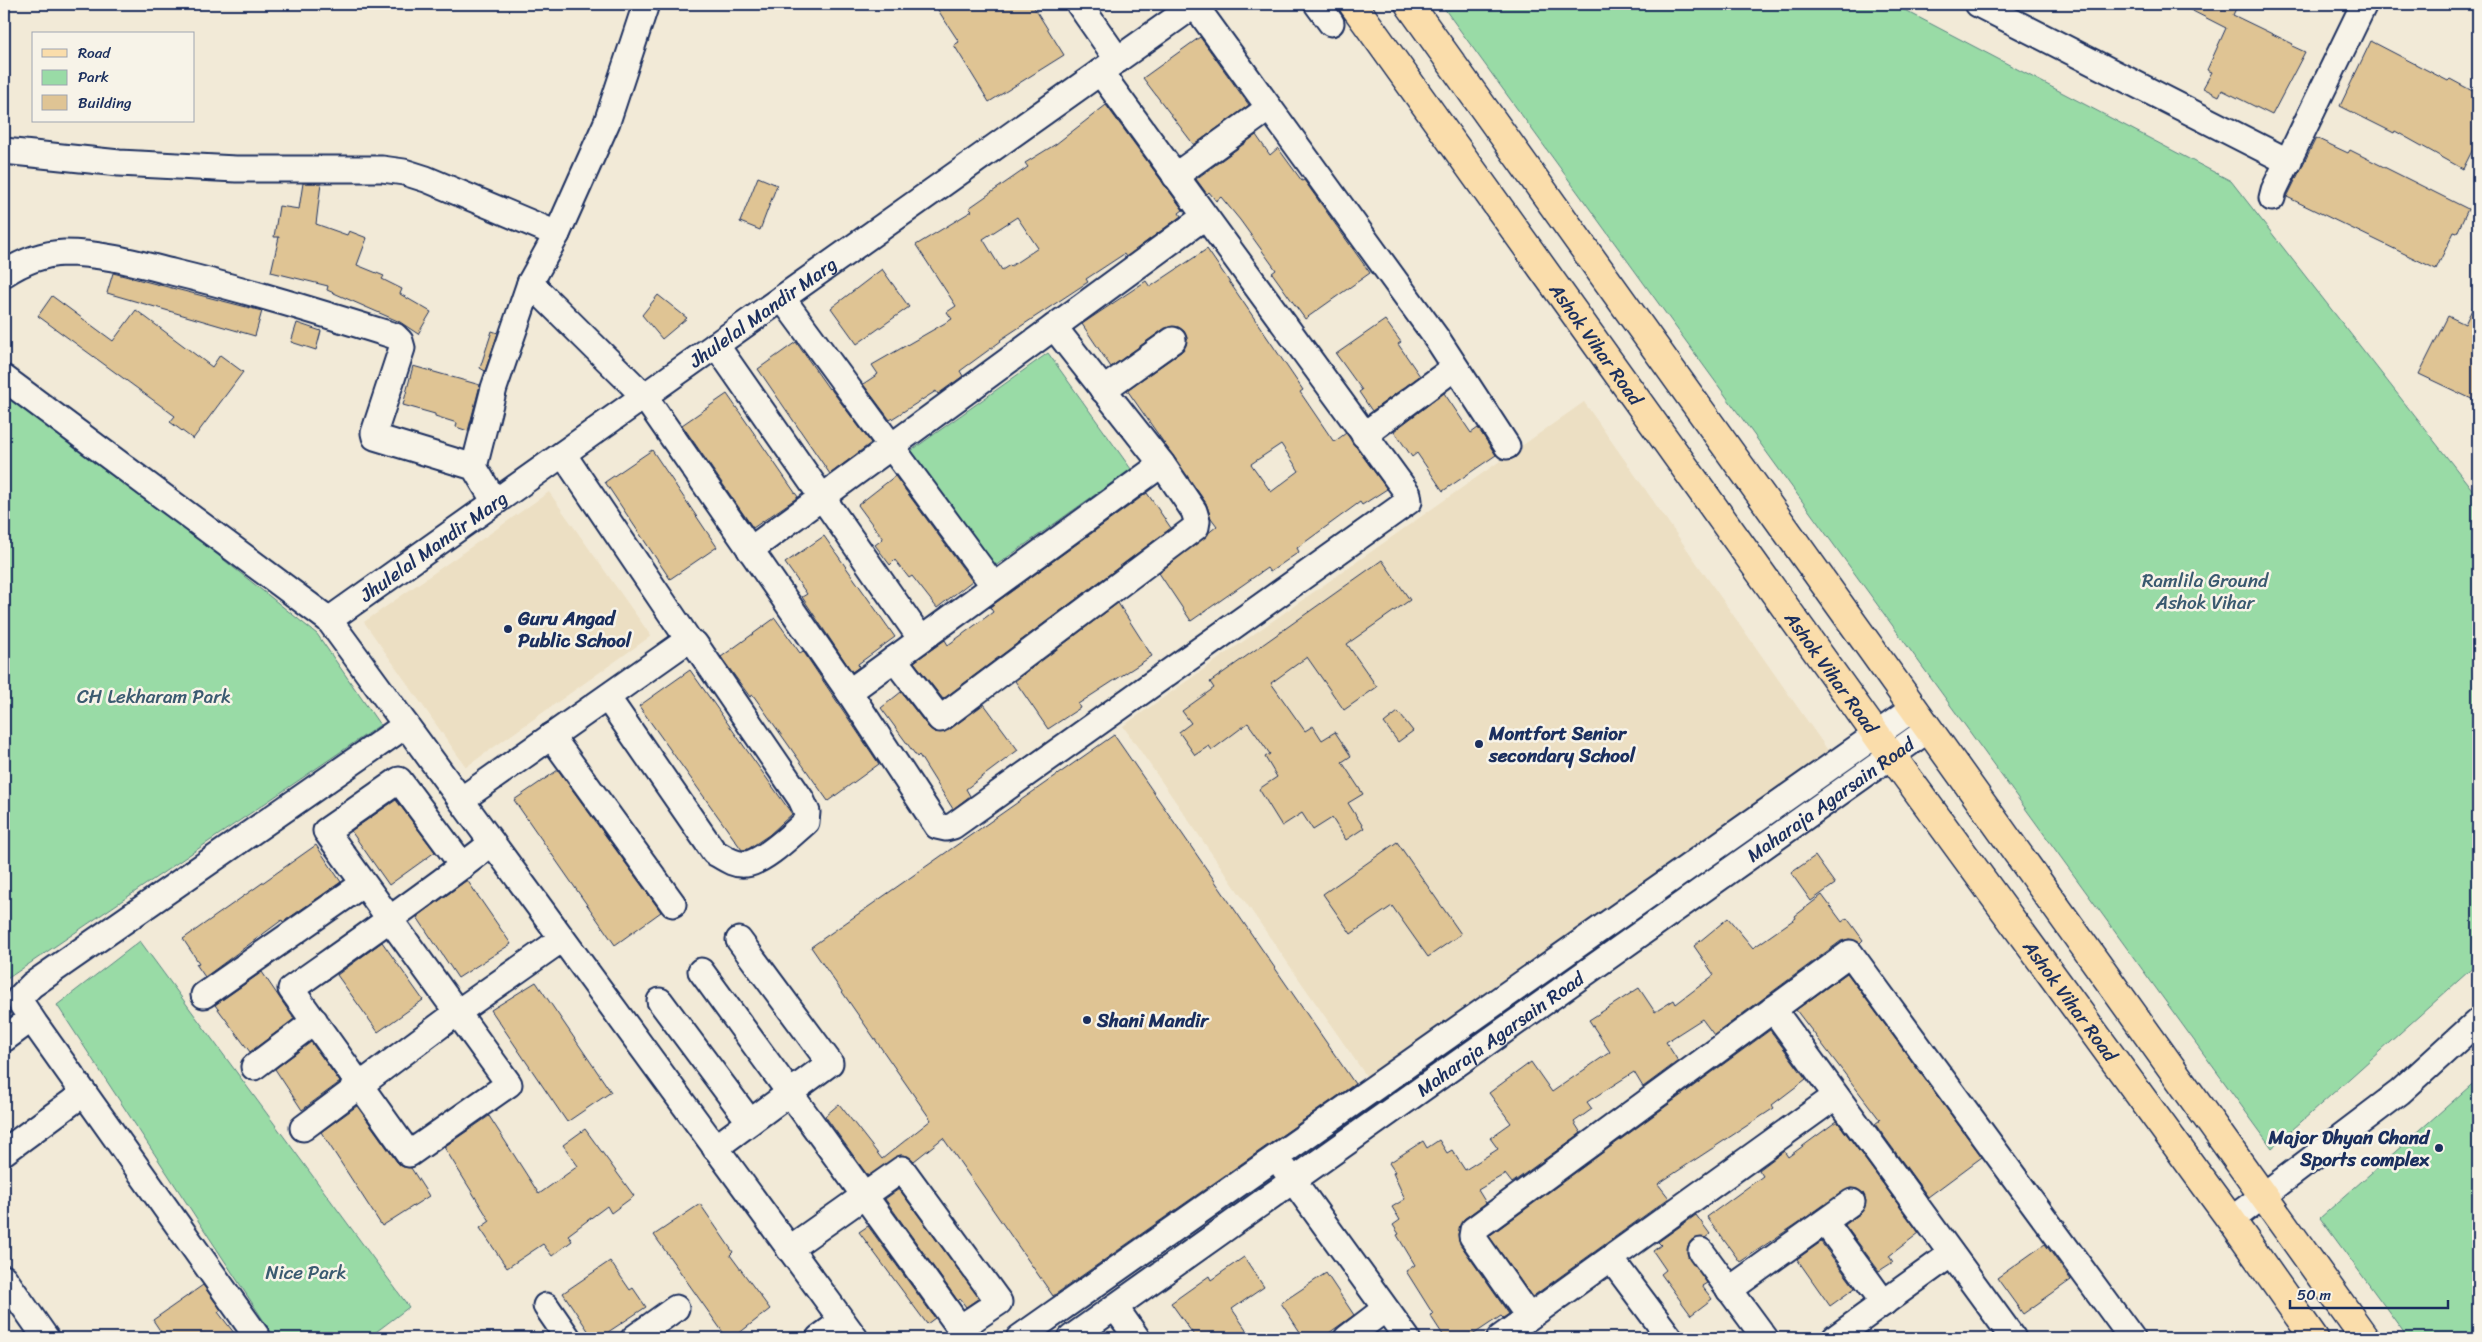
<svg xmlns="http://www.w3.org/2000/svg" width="2482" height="1342" font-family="Sriracha,sans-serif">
<rect width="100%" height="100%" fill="#f2ead7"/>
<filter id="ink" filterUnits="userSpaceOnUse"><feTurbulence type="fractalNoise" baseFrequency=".02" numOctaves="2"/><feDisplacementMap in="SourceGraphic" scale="10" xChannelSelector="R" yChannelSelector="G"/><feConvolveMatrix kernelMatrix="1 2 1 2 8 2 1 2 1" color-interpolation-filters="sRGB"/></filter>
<g filter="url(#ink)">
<g fill="#ecdfc3">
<path d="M 1584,402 L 1836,762 L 1374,1087 L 1123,726 Z"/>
<path d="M 549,492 L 651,636 L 466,767 L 364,622 Z"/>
</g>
<g fill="#99dba6" stroke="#5a8582">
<path d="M 1441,4 L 1893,4 L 2231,181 L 2478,497 L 2478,963 L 2272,1148 Z"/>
<path d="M 1048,353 L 1131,469 L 991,569 L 908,453 Z"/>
<path d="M 4,385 L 317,634 L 380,725 L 4,981 Z"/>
<path d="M 140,941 L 409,1307 L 368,1338 L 275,1338 L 57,1005 Z"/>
<path d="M 2478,1079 L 2478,1338 L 2408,1338 L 2320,1218 Z"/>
</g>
<g fill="#dfc494" stroke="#1b2f5e" fill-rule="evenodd">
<path d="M 934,4 L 1032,4 L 1064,55 L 989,102 L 954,45 L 959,42 Z"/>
<path d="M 2179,4 L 2238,4 L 2233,15 L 2293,44 L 2292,46 L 2305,52 L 2272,115 L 2222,90 L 2219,96 L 2203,88 L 2212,72 L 2207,70 L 2226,28 Z"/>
<path d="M 1200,37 L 1249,105 L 1194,145 L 1143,78 Z"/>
<path d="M 2371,41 L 2448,81 L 2450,79 L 2478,94 L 2478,139 L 2463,169 L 2395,131 L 2394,133 L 2340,106 Z"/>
<path d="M 1106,105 L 1183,210 L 1179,213 L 1181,216 L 1126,257 L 1124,254 L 1086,279 L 1088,282 L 1000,340 L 1001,341 L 960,371 L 963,376 L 938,394 L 936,391 L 890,420 L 863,384 L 878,374 L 872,365 L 952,319 L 947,312 L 956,306 L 916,245 L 972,211 L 969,208 L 1028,167 L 1025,163 L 1056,144 ZM 1017,217 L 1038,248 L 1011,266 L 1010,265 L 1002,270 L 983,239 Z"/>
<path d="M 1256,135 L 1270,155 L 1278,148 L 1302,181 L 1304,180 L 1370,273 L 1305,319 L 1272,273 L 1276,270 L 1240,220 L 1221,197 L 1216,201 L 1209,192 L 1207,194 L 1196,179 Z"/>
<path d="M 2316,138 L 2348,153 L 2350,150 L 2468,209 L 2457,233 L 2454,232 L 2436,269 L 2287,197 Z"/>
<path d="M 758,177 L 777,185 L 760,230 L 740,222 Z"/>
<path d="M 303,183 L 321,183 L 316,224 L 347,235 L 349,231 L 367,238 L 357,265 L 384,276 L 382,279 L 402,289 L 400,294 L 431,312 L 418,334 L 400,322 L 327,290 L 328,286 L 271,272 L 279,237 L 274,237 L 279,206 L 299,209 Z"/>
<path d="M 1207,249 L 1303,390 L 1300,392 L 1334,442 L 1346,433 L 1387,489 L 1362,505 L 1360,502 L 1297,548 L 1299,552 L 1270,572 L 1267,568 L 1191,621 L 1159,573 L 1217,526 L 1211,518 L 1206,503 L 1127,390 L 1181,352 L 1186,345 L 1187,338 L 1184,331 L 1178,327 L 1165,328 L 1111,367 L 1082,324 L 1146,281 L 1150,287 ZM 1281,444 L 1299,471 L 1271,492 L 1251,464 Z"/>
<path d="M 882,269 L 909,307 L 857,344 L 831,308 Z"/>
<path d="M 113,273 L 262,311 L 255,336 L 107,293 Z"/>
<path d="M 658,295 L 687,318 L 662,339 L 642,315 Z"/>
<path d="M 52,296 L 113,341 L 136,310 L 212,367 L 220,355 L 243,372 L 193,439 L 170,422 L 175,416 L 38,316 Z"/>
<path d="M 2478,297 L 2478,402 L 2419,374 L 2448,316 L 2465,324 Z"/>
<path d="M 1385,320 L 1401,342 L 1398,344 L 1420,376 L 1372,411 L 1359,392 L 1362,390 L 1336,354 Z"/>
<path d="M 297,323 L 321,331 L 316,350 L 291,342 Z"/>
<path d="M 492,331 L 498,333 L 485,371 L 480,368 Z"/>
<path d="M 796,342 L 829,389 L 830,388 L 871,443 L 830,474 L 758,369 Z"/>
<path d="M 413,366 L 480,385 L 468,431 L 456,427 L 457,423 L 435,416 L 435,414 L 403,405 Z"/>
<path d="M 1444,393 L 1471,433 L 1478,428 L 1496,455 L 1443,491 L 1417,453 L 1412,457 L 1394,431 Z"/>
<path d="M 727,394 L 798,497 L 753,528 L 682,425 Z"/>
<path d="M 652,450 L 717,547 L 670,579 L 605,482 Z"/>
<path d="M 895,476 L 972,581 L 937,608 L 912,576 L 909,578 L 895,560 L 890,565 L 875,545 L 883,539 L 858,505 Z"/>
<path d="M 1147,493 L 1171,528 L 943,699 L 914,662 L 945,640 L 948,645 L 993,612 L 990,607 Z"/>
<path d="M 824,536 L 895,637 L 858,664 L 859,667 L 852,672 L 802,597 L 807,594 L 785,563 Z"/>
<path d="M 1382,560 L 1410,600 L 1347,644 L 1377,687 L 1344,710 L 1307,657 L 1271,683 L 1305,731 L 1313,726 L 1322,740 L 1335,732 L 1351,756 L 1342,762 L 1363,794 L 1348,803 L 1364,828 L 1346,840 L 1332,818 L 1313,830 L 1302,813 L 1282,826 L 1259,789 L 1277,777 L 1265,757 L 1270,754 L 1248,723 L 1212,750 L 1209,746 L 1195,755 L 1179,732 L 1191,723 L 1182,711 L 1214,688 L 1210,682 Z"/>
<path d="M 1118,603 L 1152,656 L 1078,704 L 1080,708 L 1048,729 L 1015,681 Z"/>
<path d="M 775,618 L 800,653 L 803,651 L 879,764 L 828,801 L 753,695 L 750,697 L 721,657 Z"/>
<path d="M 690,670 L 792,814 L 769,835 L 748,849 L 742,850 L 639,706 Z"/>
<path d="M 901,692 L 929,728 L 935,732 L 949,730 L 984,704 L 1018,750 L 966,789 L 970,796 L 953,809 L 919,755 L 917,757 L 881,708 Z"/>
<path d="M 1398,712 L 1413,731 L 1398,742 L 1384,723 Z"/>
<path d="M 1114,735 L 1355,1084 L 1053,1296 L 943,1138 L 914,1161 L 908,1156 L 900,1155 L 868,1176 L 825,1116 L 839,1104 L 882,1159 L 931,1120 L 811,947 Z"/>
<path d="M 558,770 L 661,912 L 615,945 L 514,800 Z"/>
<path d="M 396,800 L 435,852 L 389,885 L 351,831 Z"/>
<path d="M 1397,842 L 1461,934 L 1428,957 L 1392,906 L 1351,934 L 1323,894 Z"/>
<path d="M 316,845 L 341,882 L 283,922 L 282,920 L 205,977 L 196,964 L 199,963 L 183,939 Z"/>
<path d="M 1815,856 L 1835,884 L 1811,901 L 1791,873 Z"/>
<path d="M 467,880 L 511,944 L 458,978 L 417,917 Z"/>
<path d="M 1822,895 L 1842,922 L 1847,918 L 1863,940 L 1860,943 L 1849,939 L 1841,941 L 1714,1035 L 1702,1019 L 1666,1042 L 1678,1061 L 1643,1087 L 1634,1072 L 1587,1102 L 1592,1109 L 1574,1122 L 1581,1133 L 1512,1183 L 1505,1174 L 1478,1190 L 1486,1203 L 1464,1219 L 1458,1234 L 1460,1244 L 1509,1314 L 1503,1318 L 1501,1316 L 1468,1338 L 1445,1338 L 1430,1315 L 1433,1314 L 1406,1271 L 1415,1265 L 1397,1235 L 1399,1234 L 1393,1225 L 1400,1220 L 1392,1207 L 1405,1199 L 1393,1173 L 1395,1172 L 1389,1163 L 1423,1141 L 1427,1148 L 1439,1140 L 1447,1153 L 1452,1150 L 1465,1170 L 1498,1149 L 1490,1138 L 1511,1123 L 1489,1093 L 1531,1062 L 1552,1092 L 1610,1052 L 1589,1020 L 1639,988 L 1655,1012 L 1674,1000 L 1676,1004 L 1714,975 L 1694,946 L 1728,918 L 1753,948 L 1796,918 L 1795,916 Z"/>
<path d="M 382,942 L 423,1000 L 378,1032 L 337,975 Z"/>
<path d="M 262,972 L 294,1019 L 250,1052 L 215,1005 Z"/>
<path d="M 1847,973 L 1982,1157 L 1928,1197 L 1875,1124 L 1880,1120 L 1796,1010 Z"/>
<path d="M 536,982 L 611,1092 L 567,1122 L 491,1010 Z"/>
<path d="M 1770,1030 L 1806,1079 L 1772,1105 L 1774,1108 L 1658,1184 L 1669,1198 L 1532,1297 L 1489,1236 Z"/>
<path d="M 311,1042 L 340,1082 L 302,1110 L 275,1069 Z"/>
<path d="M 357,1106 L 397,1162 L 403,1167 L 411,1168 L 429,1196 L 382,1226 L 321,1132 Z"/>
<path d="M 489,1116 L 539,1194 L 578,1166 L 563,1145 L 585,1129 L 634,1196 L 611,1213 L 607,1206 L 568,1235 L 572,1241 L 552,1256 L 543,1244 L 507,1268 L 480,1228 L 490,1221 L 444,1147 Z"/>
<path d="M 1837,1121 L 1919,1233 L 1889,1256 L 1893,1262 L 1879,1271 L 1845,1225 L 1861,1213 L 1866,1201 L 1863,1193 L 1857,1189 L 1850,1188 L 1740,1262 L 1707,1217 L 1763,1176 L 1759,1170 L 1784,1151 L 1788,1157 Z"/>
<path d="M 899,1189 L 979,1298 L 966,1307 L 960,1299 L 958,1301 L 885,1199 Z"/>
<path d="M 700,1204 L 733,1252 L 730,1255 L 770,1309 L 733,1338 L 727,1338 L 654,1235 Z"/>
<path d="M 1696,1215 L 1710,1234 L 1705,1238 L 1692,1240 L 1688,1246 L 1687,1253 L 1707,1283 L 1702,1286 L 1712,1299 L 1691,1315 L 1661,1274 L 1666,1270 L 1653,1251 L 1661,1245 L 1658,1242 Z"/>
<path d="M 868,1226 L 935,1318 L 927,1324 L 859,1232 Z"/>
<path d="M 1821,1242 L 1855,1288 L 1830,1306 L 1797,1259 Z"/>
<path d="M 2045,1244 L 2071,1280 L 2023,1314 L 1997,1278 Z"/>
<path d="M 1244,1257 L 1264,1287 L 1232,1309 L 1252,1338 L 1196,1338 L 1171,1303 L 1209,1276 L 1211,1280 Z"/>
<path d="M 610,1261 L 630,1290 L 633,1288 L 646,1307 L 599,1338 L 593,1338 L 563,1293 Z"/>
<path d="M 1326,1273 L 1354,1315 L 1322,1338 L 1304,1338 L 1281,1303 Z"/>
<path d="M 203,1285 L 221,1310 L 218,1312 L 238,1338 L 165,1338 L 153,1320 Z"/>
</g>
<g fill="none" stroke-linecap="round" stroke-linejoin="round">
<defs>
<g id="minor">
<path d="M 1079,4 L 1118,60"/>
<path d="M 1194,4 L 1438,340 L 1507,446"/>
<path d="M 1317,4 L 1331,23"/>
<path d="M 1978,4 L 2289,162"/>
<path d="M 4,151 L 119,163 L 236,169 L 382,169 L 404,172 L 426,179 L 557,234"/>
<path d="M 1175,176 L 1269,108"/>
<path d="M 2272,198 L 2274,190 L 2364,4"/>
<path d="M 4,274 C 22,262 41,254 64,253 C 101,253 136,263 172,272 C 247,290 321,313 395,336 L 400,341 L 402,348 L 374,433 L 375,437 L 474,467 L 495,502"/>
<path d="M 530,283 L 644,396 L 849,692 L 937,826 L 946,828 L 953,826 L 1409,501 L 1408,494 L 1100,72"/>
<path d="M 782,298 L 994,586"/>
<path d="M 716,345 L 921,639"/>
<path d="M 4,378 L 329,620 L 855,1338"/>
<path d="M 1103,390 L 1173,340"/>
<path d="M 1364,435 L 1454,368"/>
<path d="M 563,454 L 690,642"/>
<path d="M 474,467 L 494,388 L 530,283 L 557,234 L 607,122 L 646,4"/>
<path d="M 750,550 L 1204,217"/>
<path id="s1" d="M 329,620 L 1196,4"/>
<path d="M 894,659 L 940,719 L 1196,527 L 1197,521 L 1194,511 L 1162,464 L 1054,327"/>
<path d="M 849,692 L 1162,464"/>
<path d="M 551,736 L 673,904"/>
<path d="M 461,800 L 685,642 L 695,644 L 801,799 L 807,812 L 806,822 C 792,834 764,862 746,864 C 734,866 723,857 714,852 L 607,697"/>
<path d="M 463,866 L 399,780 L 326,831 L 509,1084 L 409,1154 L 291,989 C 359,941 427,894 492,843"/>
<path d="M 701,971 C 788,1089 874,1209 960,1328 L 999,1302 L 902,1169 L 789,1249"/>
<path d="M 204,995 L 363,884"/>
<path d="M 660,1001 L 750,1122"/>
<path d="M 1773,1009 L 2013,1338"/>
<path d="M 4,1039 L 31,1019"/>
<path d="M 254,1067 L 315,1021"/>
<path d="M 303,1128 L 458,1012 L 562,939"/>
<path d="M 715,1148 L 830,1063 L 739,940"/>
<path d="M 4,1152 L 84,1093"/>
<path d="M 1284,1168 L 1407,1338"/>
<path d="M 2231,1220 L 2400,1092 L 2478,1021"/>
<path d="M 1825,1222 L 1884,1303"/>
<path d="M 1701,1251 L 1765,1338"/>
<path d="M 1611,1259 L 1670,1338"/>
<path d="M 4,1278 L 46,1338"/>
<path d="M 1729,1290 L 1852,1202"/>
<path d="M 546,1306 L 568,1338"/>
<path d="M 1115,1307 L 1137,1338"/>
<path d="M 1529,1317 L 1472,1236 L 1473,1230 L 1850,953 L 2132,1338"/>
<path d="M 258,1338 L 35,1024 L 21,1003 L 20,997 L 32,985 L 406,725"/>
<path d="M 634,1338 L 676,1308"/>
<path d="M 819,1338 L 842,1321"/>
<path d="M 1019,1338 L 1914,708"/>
<path id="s2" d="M 1071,1338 L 1929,729"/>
<path d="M 1347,1338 L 1385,1309"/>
<path d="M 1500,1338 L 1836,1096"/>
<path d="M 1835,1338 L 1951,1254"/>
</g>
<g id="major">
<path id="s3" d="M 1353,4 L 1891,755 L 2231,1220 L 2314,1338"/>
<path d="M 1409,4 L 2365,1338"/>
</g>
</defs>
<use href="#minor" stroke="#1b2f5e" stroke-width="29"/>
<use href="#major" stroke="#1b2f5e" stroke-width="31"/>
<use href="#minor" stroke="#f7f3e8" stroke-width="25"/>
<use href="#major" stroke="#faddab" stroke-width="28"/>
</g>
</g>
<g fill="#1b2f5e" stroke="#f7f3e8" stroke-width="2">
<circle cx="508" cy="629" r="5"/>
<circle cx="1479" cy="744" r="5"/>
<circle cx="1087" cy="1020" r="5"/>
<circle cx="2439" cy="1148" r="5"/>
</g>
<g text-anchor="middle" stroke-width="5" stroke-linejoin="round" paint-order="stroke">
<g font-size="19" fill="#1b2f5e" stroke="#f7f3e8">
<text dy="7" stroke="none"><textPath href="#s1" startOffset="532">Jhulelal Mandir Marg</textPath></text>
<text dy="7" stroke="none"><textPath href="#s3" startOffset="418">Ashok Vihar Road</textPath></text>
<text dy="7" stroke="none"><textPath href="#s1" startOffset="128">Jhulelal Mandir Marg</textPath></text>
<text dy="7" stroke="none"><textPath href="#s3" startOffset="822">Ashok Vihar Road</textPath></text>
<text dy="7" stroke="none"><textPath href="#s2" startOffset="931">Maharaja Agarsain Road</textPath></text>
<text dy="7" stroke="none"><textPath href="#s3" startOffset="1228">Ashok Vihar Road</textPath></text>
<text dy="7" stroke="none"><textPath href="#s2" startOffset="526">Maharaja Agarsain Road</textPath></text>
</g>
<g font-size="19" fill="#3a5a70" stroke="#f7f3e8">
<text x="2205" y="587">Ramlila Ground<tspan x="2205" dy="22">Ashok Vihar</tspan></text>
<text x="154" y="703">CH Lekharam Park</text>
<text x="306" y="1279">Nice Park</text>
</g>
<g font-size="19" font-weight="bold" fill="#1b2f5e" stroke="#f7f3e8" text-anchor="start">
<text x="518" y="625">Guru Angad<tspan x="518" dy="22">Public School</tspan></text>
<text x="1489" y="740">Montfort Senior<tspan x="1489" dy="22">secondary School</tspan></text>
<text x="1097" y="1027">Shani Mandir</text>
<text x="2429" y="1144" text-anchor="end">Major Dhyan Chand<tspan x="2429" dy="22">Sports complex</tspan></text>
</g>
</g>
<rect width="2482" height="1342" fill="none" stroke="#f7f3e8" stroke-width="20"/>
<rect x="10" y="10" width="2462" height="1322" fill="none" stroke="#1b2f5e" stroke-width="2" filter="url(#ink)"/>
<rect x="32" y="32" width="162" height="90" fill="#f7f3e8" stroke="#9fa5b1"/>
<rect x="42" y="49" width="25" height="8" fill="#faddab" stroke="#9fa5b1"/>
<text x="78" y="58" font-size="15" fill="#1b2f5e">Road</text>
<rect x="42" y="70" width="25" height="15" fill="#99dba6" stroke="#9fa5b1"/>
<text x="78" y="82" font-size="15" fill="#1b2f5e">Park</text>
<rect x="42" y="95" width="25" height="15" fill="#dfc494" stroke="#9fa5b1"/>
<text x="78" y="108" font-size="15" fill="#1b2f5e">Building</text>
<path d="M2290 1300v8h158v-8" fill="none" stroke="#1b2f5e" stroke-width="2.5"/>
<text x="2297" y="1300" font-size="15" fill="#1b2f5e" stroke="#f7f3e8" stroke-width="4" paint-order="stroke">50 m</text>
</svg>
